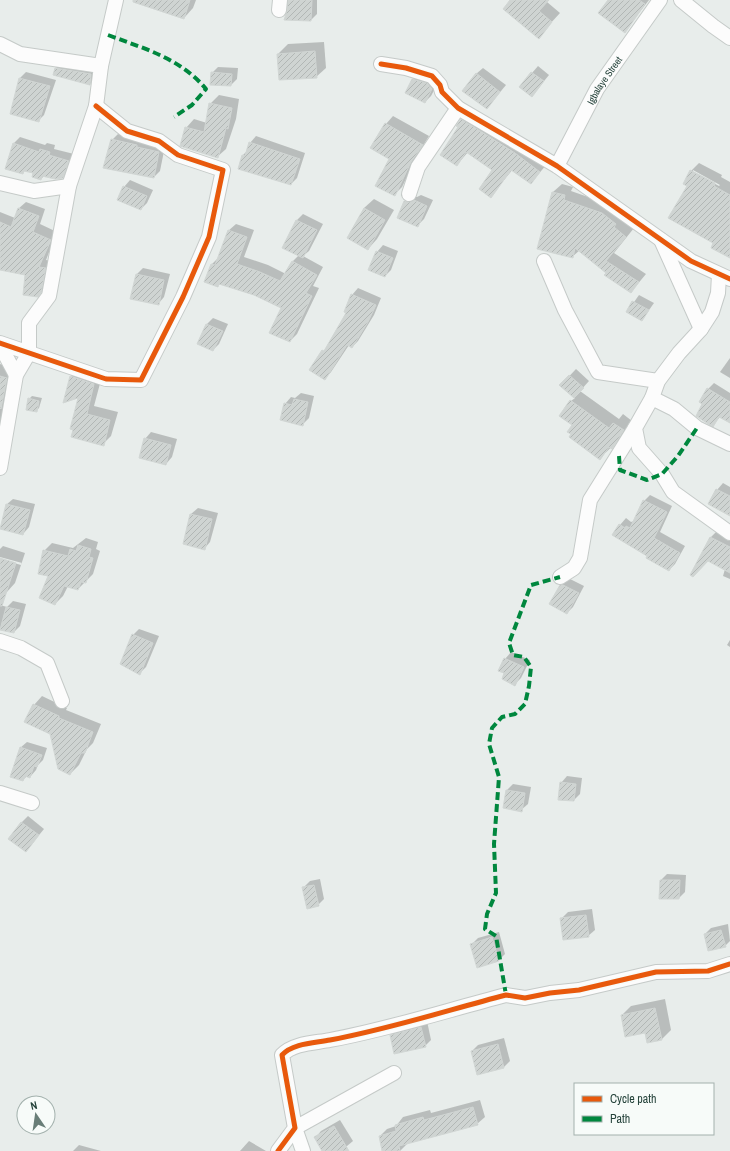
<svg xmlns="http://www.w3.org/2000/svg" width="730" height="1151" font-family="'Archivo Narrow',sans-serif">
<defs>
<pattern id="building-hatch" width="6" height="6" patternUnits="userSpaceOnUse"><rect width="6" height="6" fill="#cfd4d2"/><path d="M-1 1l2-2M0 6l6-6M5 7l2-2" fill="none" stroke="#b2b7b5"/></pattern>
</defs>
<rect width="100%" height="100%" fill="#e8edeb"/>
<g fill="#0003" fill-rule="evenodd">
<path d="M 138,0 L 196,0 L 193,8 L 184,18 Z"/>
<path d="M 289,0 L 317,0 L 317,14 L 311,20 L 288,11 Z"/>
<path d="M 513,0 L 549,0 L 547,2 L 560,13 L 538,37 Z"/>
<path d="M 609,0 L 649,0 L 625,31 Z"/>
<path d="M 324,42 L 326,68 L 316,77 L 278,54 L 288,44 Z"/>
<path d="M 61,63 L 96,69 L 95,79 L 90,84 L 56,68 Z"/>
<path d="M 538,66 L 549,75 L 532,96 L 520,87 Z"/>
<path d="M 218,67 L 238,68 L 237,79 L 231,85 L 212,73 Z"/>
<path d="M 483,68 L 506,85 L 487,108 L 476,74 Z"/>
<path d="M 26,72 L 56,80 L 44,115 L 38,121 L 20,78 Z"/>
<path d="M 419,73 L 438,83 L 431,96 L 425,102 L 413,79 Z"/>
<path d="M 219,95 L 239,99 L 236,119 L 226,149 L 217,157 L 186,128 L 194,119 L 207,123 L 210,104 Z"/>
<path d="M 469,112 L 547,164 L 531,183 L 513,169 L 491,196 L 494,170 L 468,152 L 457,165 L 459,127 L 461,120 Z"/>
<path d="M 393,116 L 429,136 L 418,154 L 402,187 L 394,195 L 386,124 Z"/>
<path d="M 118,134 L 165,146 L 160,171 L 154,177 L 104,167 L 112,140 Z"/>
<path d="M 256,136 L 305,153 L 297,178 L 291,184 L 239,168 L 243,155 L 247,151 L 250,143 Z"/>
<path d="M 20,137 L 45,145 L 47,143 L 55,145 L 54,149 L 74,154 L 69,171 L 62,177 L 44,176 L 41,179 L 34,173 L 25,170 L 23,173 L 14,143 Z"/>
<path d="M 699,163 L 722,175 L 721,177 L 730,182 L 730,257 L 715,243 L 688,185 L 691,171 ZM 693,170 L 720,185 L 719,186 L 693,172 Z"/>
<path d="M 130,180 L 153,190 L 147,203 L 141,209 L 124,187 Z"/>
<path d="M 562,184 L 573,187 L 571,191 L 611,205 L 634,228 L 614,253 L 646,274 L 631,292 L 580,250 L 572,257 L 539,249 L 553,192 Z"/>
<path d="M 412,195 L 417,197 L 421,195 L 433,200 L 424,219 L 418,225 L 405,201 Z"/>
<path d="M 374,199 L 394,210 L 377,239 L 368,249 L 348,238 L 364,208 Z"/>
<path d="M 26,202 L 45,209 L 40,224 L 57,232 L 46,260 L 52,261 L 45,288 L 38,296 L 26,274 L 0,269 L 0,212 L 15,218 L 18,209 Z"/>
<path d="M 303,214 L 323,224 L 309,251 L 303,256 L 323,267 L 313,286 L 319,288 L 297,334 L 290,341 L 282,307 L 254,295 L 220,284 L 218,286 L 212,264 L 219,257 L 228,231 L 236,224 L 254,230 L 244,257 L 268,265 L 286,274 L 293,261 L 299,255 L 283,247 L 297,220 Z"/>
<path d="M 383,245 L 398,251 L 391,270 L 385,276 L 377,252 Z"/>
<path d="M 143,268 L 170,274 L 164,297 L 158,304 L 132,298 L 137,274 Z"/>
<path d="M 358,288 L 381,298 L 374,315 L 358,341 L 352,347 L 349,345 L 331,372 L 325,379 L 311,370 L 328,345 L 347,312 L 352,295 Z"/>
<path d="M 639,295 L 654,303 L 642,320 L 627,312 Z"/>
<path d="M 213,318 L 228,324 L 219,344 L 213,350 L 199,344 L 207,324 Z"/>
<path d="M 730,358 L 730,378 L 720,372 Z"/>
<path d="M 0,364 L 16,369 L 0,469 Z"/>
<path d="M 79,368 L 102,376 L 94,406 L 118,412 L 111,436 L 103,444 L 72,436 L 79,396 L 65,401 L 71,376 Z"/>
<path d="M 576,369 L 589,381 L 580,391 L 619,419 L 623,414 L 632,421 L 621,438 L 600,458 L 572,434 L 573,425 L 571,401 L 575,398 L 561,385 Z"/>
<path d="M 714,383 L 730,393 L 730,422 L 720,417 L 713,425 L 704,404 L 708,389 Z"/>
<path d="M 301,393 L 314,396 L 309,418 L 302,425 L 285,404 L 291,397 L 295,398 Z"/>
<path d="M 32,396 L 42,398 L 39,408 L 36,411 L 29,399 Z"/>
<path d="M 151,432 L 177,439 L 172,457 L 166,464 L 145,439 Z"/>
<path d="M 723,483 L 730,487 L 730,515 L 717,490 Z"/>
<path d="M 650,495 L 672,506 L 660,532 L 685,546 L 675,564 L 669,570 L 648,556 L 620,525 L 626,518 L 631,522 L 634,521 L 644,501 Z"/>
<path d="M 13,499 L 35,504 L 29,527 L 23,534 L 6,505 Z"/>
<path d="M 198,508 L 218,513 L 210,542 L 204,549 L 184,543 L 191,514 Z"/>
<path d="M 717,531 L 728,537 L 727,540 L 730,541 L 730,579 L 723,576 L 725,569 L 708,560 L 691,575 L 711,537 Z"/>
<path d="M 86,538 L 98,542 L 96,549 L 100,551 L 93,574 L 78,589 L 68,586 L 63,596 L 55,604 L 44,551 L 52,543 L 73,548 Z"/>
<path d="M 3,546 L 25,553 L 15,583 L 6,593 L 0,591 L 0,559 L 21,565 L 22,563 L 0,557 L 0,549 Z"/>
<path d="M 567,579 L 570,579 L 584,586 L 573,607 L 567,613 L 561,586 Z"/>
<path d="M 13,601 L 26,604 L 20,626 L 14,632 L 0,629 L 0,605 L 7,607 Z"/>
<path d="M 139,629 L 159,636 L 146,667 L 140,673 L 133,635 Z"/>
<path d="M 730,640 L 730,647 L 727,645 Z"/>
<path d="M 511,652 L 530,660 L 521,678 L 515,684 L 506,673 L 500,670 L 505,659 Z"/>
<path d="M 42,696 L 67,708 L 66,710 L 101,724 L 93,743 L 87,749 L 79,765 L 70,774 L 51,734 L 34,705 Z"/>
<path d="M 27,742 L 47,748 L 43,760 L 38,765 L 36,770 L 30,777 L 27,776 L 23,780 L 20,748 Z"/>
<path d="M 567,776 L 582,778 L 580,794 L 574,800 L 561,783 Z"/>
<path d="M 513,784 L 531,787 L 528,804 L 521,810 L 504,807 L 507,790 Z"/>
<path d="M 28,816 L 44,829 L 26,851 L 21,823 Z"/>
<path d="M 667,874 L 686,875 L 685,892 L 679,898 L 661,880 Z"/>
<path d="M 320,879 L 324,899 L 318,905 L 303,888 L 310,881 Z"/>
<path d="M 592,909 L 595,930 L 588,936 L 561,919 L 568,912 Z"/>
<path d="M 728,924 L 730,941 L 725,946 L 705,934 L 711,928 Z"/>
<path d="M 499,932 L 505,954 L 499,960 L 472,944 L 478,938 Z"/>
<path d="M 665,999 L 671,1030 L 662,1039 L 622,1015 L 631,1006 Z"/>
<path d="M 427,1021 L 431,1040 L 425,1046 L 391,1036 L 397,1029 Z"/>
<path d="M 504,1038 L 510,1061 L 503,1068 L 472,1051 L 478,1045 Z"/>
<path d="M 480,1100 L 485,1117 L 477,1124 L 408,1143 L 400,1151 L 384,1151 L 380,1136 L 387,1129 L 396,1126 L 403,1117 L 430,1110 L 431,1113 Z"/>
<path d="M 340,1120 L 353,1141 L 341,1151 L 323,1151 L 315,1138 L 321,1131 Z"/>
<path d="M 249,1141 L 266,1151 L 240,1151 Z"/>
<path d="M 79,1145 L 101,1151 L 73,1151 Z"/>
</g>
<g fill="url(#building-hatch)" stroke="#d1d6d4">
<path d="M 133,0 L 190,0 L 184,19 L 133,2 Z"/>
<path d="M 288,0 L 312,0 L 311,21 L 284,20 L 287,11 Z"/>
<path d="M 510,0 L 549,0 L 539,11 L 552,22 L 539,39 L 503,9 Z"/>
<path d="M 608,0 L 639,0 L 645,4 L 625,33 L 598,13 Z"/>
<path d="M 315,51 L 317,78 L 279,80 L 277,54 Z"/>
<path d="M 55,68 L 91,74 L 90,85 L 53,75 Z"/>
<path d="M 211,72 L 232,74 L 231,86 L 210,85 Z"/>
<path d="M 531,72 L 544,81 L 532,97 L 519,87 Z"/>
<path d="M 476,73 L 500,92 L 487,109 L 462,91 Z"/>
<path d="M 19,78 L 50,86 L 39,122 L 10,114 Z"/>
<path d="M 412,79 L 427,83 L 432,89 L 425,103 L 405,93 Z"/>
<path d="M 209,103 L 232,108 L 228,129 L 226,128 L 218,158 L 180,146 L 185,127 L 204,132 Z"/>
<path d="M 461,119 L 515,153 L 540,172 L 531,184 L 511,170 L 491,198 L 479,189 L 492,170 L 466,152 L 457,166 L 440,155 L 458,127 L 456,126 Z"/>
<path d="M 385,123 L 423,145 L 411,162 L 395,196 L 375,186 L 389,159 L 370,148 Z"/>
<path d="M 111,139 L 137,145 L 137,147 L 159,152 L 154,178 L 103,168 Z"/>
<path d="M 249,142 L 300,159 L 291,185 L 238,169 L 242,155 L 245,156 Z"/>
<path d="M 13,143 L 39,152 L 40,149 L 50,152 L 49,155 L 69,161 L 63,178 L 55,179 L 42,176 L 41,180 L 32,177 L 33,173 L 24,171 L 23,174 L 5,169 Z"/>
<path d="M 690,170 L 715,183 L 714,186 L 730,195 L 730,258 L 711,248 L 713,243 L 668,218 L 687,186 L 683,184 Z"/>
<path d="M 123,186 L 147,196 L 141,210 L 117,200 Z"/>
<path d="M 552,192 L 565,195 L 564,200 L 602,213 L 616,224 L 614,227 L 626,237 L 606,261 L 639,282 L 631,293 L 604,275 L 606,273 L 575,248 L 573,258 L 537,249 Z"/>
<path d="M 414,200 L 427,206 L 418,227 L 397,218 L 404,201 L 410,202 Z"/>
<path d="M 18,208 L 39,216 L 33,232 L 51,240 L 39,267 L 46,268 L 41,293 L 38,297 L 23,295 L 25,275 L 0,270 L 0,222 L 11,227 Z"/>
<path d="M 364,208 L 385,220 L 368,250 L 347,238 Z"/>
<path d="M 296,220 L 317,230 L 303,258 L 282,248 Z"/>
<path d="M 228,230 L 247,237 L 237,264 L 260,272 L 280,281 L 292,261 L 317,275 L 306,293 L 312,296 L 290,342 L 269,333 L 281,308 L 254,295 L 219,284 L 218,287 L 204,282 L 211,264 L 215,265 Z"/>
<path d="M 376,251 L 393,258 L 385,277 L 368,270 Z"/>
<path d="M 136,274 L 164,280 L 159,305 L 130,299 Z"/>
<path d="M 351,294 L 376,305 L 368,322 L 352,348 L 347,345 L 325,380 L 309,370 L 322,350 L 324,351 L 346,313 L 344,312 Z"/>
<path d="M 632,301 L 649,310 L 642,321 L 626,312 Z"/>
<path d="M 206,324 L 223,331 L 213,351 L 197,344 Z"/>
<path d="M 569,375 L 584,388 L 574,398 L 559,385 Z"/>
<path d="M 0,376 L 7,378 L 1,409 L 0,408 Z"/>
<path d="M 70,376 L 94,384 L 87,414 L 110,420 L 104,446 L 71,437 L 73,430 L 70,429 L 78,398 L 63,403 Z"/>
<path d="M 707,388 L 730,402 L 730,423 L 719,417 L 713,427 L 696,416 L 702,404 L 699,402 Z"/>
<path d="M 28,398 L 39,401 L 37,412 L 26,410 Z"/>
<path d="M 294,399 L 308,402 L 303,426 L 280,420 L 284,403 L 292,405 Z"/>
<path d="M 570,400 L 609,428 L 613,423 L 624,430 L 612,449 L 609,447 L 600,460 L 569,437 L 571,434 L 567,432 L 572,425 L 559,416 Z"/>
<path d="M 144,438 L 171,445 L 166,465 L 139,458 Z"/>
<path d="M 716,489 L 730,496 L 730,516 L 708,504 Z"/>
<path d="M 643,500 L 667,512 L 654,538 L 680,553 L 669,571 L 646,558 L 647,556 L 612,535 L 619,524 L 625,528 L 626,526 L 630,528 Z"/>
<path d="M 6,504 L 30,510 L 23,535 L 0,529 Z"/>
<path d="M 190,514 L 212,519 L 205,550 L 183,544 Z"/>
<path d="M 710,537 L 730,547 L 730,573 L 708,561 L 693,577 L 690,575 Z"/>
<path d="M 78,545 L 91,549 L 89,557 L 93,558 L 86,583 L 81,582 L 78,590 L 64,586 L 55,605 L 39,598 L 48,576 L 38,574 L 43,550 L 68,556 L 70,549 L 76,551 Z"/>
<path d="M 0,558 L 16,563 L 2,606 L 0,606 Z"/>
<path d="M 560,585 L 563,585 L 579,593 L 567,614 L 549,604 Z"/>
<path d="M 6,607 L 20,610 L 14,633 L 0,630 Z"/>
<path d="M 132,634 L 153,643 L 140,675 L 120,664 Z"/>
<path d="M 504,658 L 524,667 L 515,686 L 502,679 L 504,673 L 498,671 Z"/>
<path d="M 33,704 L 59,716 L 59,718 L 93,732 L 85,753 L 81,753 L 70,775 L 58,769 L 50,734 L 24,722 Z"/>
<path d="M 20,747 L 42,755 L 37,767 L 34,766 L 30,778 L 25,776 L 23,781 L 10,777 Z"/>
<path d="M 560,782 L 576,784 L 574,801 L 558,800 Z"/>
<path d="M 506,790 L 525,793 L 522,812 L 503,808 Z"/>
<path d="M 21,822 L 39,835 L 26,852 L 8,839 Z"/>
<path d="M 660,880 L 680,880 L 679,899 L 659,899 Z"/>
<path d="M 314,885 L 319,906 L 307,909 L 302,887 Z"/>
<path d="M 586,915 L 589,937 L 563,940 L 560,918 Z"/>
<path d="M 721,930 L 726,947 L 708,951 L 704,934 Z"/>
<path d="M 492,937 L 499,961 L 477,968 L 470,944 Z"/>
<path d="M 655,1008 L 662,1040 L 647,1043 L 645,1033 L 625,1037 L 621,1015 Z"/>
<path d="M 421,1027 L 426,1047 L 394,1054 L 390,1035 Z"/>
<path d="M 498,1044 L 504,1068 L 477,1075 L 471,1051 Z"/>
<path d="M 473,1107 L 478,1125 L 399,1146 L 400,1151 L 382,1151 L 379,1136 L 396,1131 L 395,1125 L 423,1117 L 424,1120 Z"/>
<path d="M 334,1126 L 349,1151 L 322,1151 L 314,1137 Z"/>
</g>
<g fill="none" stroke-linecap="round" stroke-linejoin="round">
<defs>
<g id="minor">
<path d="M 681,0 L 713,26 L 730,38"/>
<path d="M 279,10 L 280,0"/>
<path d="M 0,44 L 20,54 L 101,66"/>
<path d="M 381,64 L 406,68 L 432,76 L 440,85 L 442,92 L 458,108 L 557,166 L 691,261 L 730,279"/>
<path id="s1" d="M 557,166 L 597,89 L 660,0"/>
<path d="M 0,183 L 34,191 L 69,186"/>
<path d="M 409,194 L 418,167 L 458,108"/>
<path d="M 661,240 L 701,329"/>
<path d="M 544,261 L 565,310 L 598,372 L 658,381"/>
<path d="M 719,275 L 718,293 L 712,312 L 701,329 L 679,353 L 658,381 L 652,398 L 635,428 L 639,448 L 662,474 L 673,492 L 730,533"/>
<path d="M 0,343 L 106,379 L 141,380 L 183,297 L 209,237 L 223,170 L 178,155 L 159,141 L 127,131 L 96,106"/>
<path d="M 0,345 L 16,375"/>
<path d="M 652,398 L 674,409 L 697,428 L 730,444"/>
<path d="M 0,468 L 16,375 L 29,353 L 29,323 L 49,296 L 69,186 L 96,106 L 101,66 L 116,0"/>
<path d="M 560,577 L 574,568 L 580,558 L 590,500 L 635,428"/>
<path d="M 0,641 L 21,648 L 47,663 L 62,701"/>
<path d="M 0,793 L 32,803"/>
<path d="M 278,1151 L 295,1128 L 282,1055 C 293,1043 315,1043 330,1040 C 390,1029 448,1010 506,995 L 525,998 L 550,993 L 579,990 L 656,972 L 708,971 L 730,964"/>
<path d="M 303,1151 L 295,1128 L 394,1073"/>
</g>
</defs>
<use href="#minor" stroke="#c5cac8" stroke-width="16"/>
<use href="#minor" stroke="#fcfcfc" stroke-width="14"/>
<g stroke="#00873e" stroke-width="4" stroke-dasharray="8 4" stroke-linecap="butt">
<path d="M 108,35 C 145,49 180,58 206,89 L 192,105 L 174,117"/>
<path d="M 619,456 L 620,470 L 647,480 L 662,474 L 678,456 L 697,428"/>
<path d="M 506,995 L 496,936 L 485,929 L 487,914 L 496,893 L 494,844 L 499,777 L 489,744 L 492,728 L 502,717 L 515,714 L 525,704 L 529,686 L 531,667 L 524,657 L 513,655 L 509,643 L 531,585 L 560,577"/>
</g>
<defs>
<g id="cycleway">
<path d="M 381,64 L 406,68 L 432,76 L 440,85 L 442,92 L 458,108 L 557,166 L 691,261 L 730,279"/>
<path d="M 0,343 L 106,379 L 141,380 L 183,297 L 209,237 L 223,170 L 178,155 L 159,141 L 127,131 L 96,106"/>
<path d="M 278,1151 L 295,1128 L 282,1055 C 293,1043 315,1043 330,1040 C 390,1029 448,1010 506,995 L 525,998 L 550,993 L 579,990 L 656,972 L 708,971 L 730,964"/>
</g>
</defs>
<use href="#cycleway" stroke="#f7fbf9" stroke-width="8"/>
<use href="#cycleway" stroke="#e8590c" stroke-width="5"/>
</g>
<g text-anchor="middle" stroke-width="3" stroke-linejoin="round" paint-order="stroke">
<g font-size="10" fill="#24423a" stroke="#f7fbf9">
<text dy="4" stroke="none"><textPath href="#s1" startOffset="98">Igbalaye Street</textPath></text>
</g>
</g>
<rect x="574" y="1083" width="140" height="52" fill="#f7fbf9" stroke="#a3b1ad"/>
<rect x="582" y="1096" width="20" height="6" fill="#e8590c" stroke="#a3b1ad"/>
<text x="610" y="1103" font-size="12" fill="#24423a">Cycle path</text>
<rect x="582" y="1116" width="20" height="6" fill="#00873e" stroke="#a3b1ad"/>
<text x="610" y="1123" font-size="12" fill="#24423a">Path</text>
<g transform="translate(36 1115) rotate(347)"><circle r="19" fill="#f7fbf9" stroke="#a3b1ad"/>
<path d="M0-3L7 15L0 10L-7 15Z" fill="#697e78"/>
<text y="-6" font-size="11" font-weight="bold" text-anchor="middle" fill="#24423a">N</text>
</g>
</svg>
